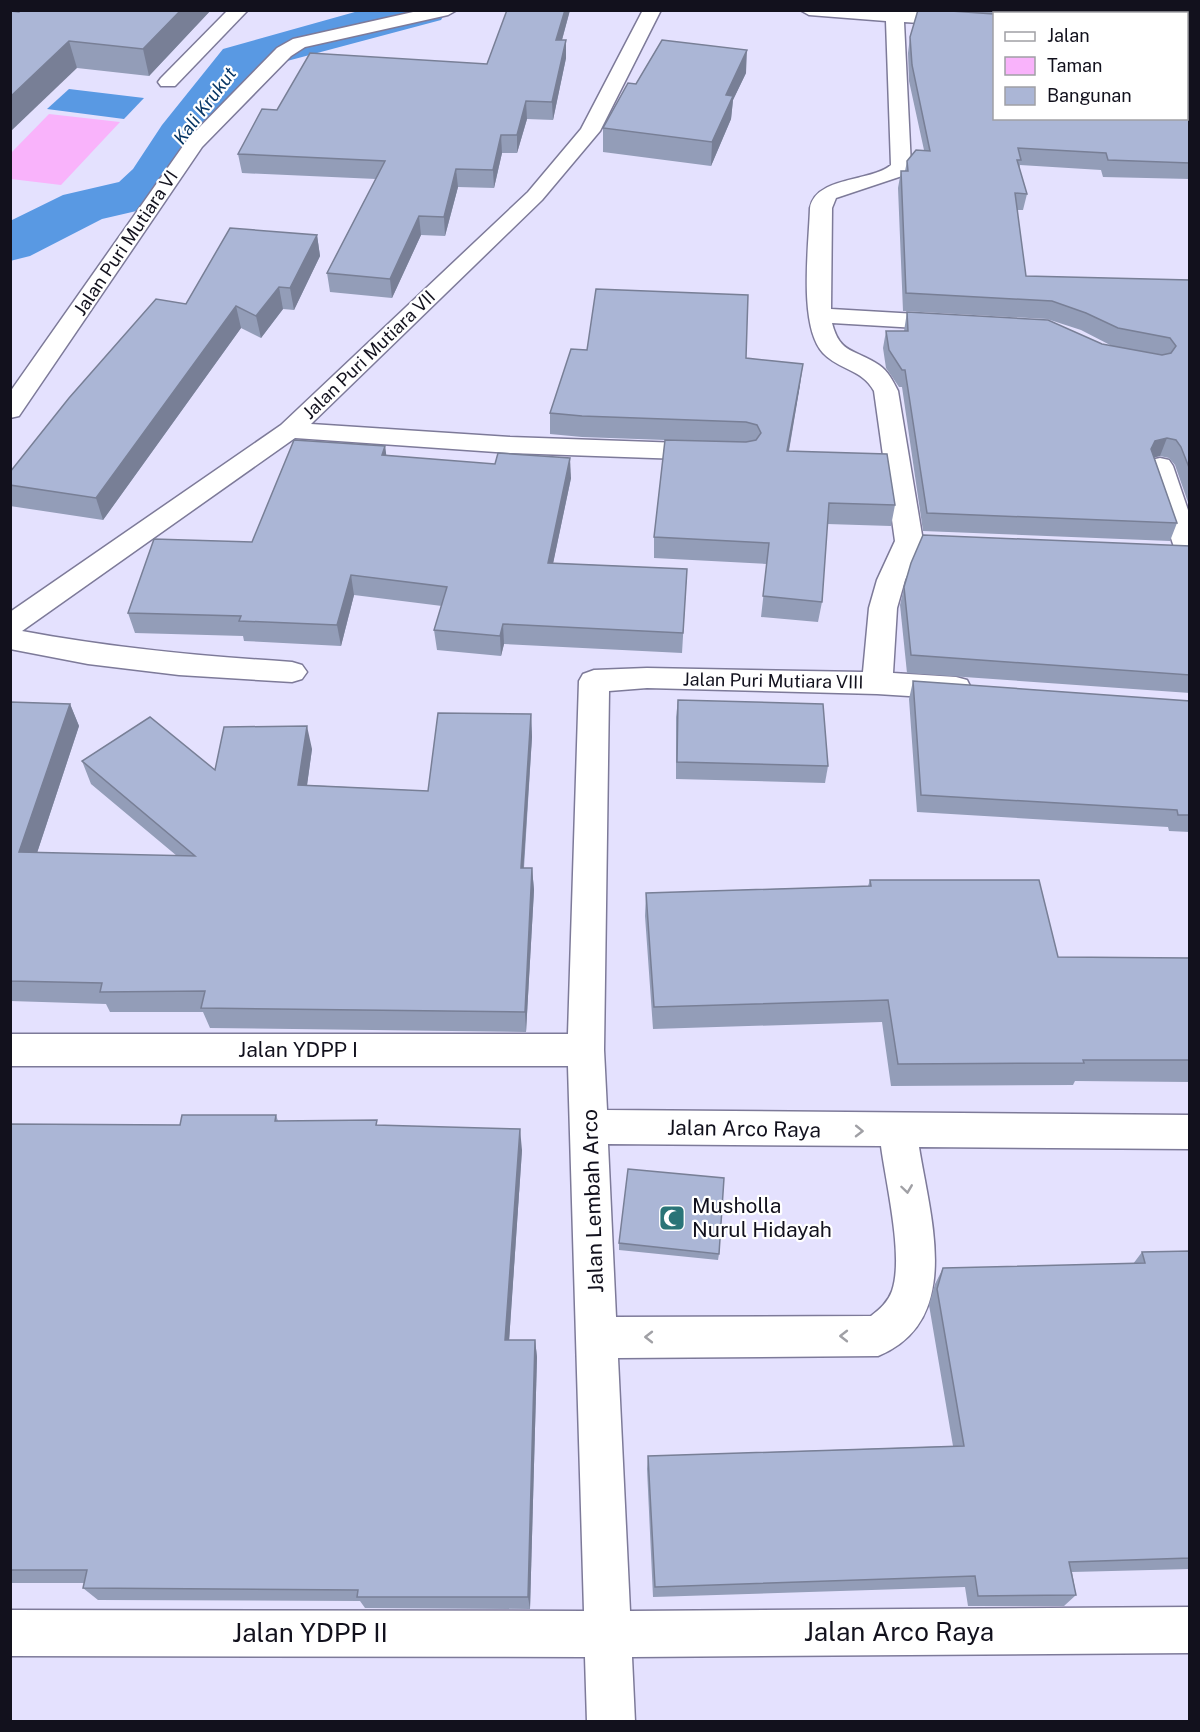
<svg xmlns="http://www.w3.org/2000/svg" width="1200" height="1732" font-family="'Public Sans',sans-serif">
<rect width="100%" height="100%" fill="#e4e1fe"/>
<path fill="#f9b3fb" d="M 49,114 L 120,122 L 61,185 L 11,179 L 11,153 Z"/>
<path fill="#5999e3" d="M 69,89 L 144,98 L 124,119 L 47,109 Z"/>
<g fill="none" stroke-linecap="round" stroke-linejoin="round">
<path fill="#5999e3" fill-rule="evenodd" d="M 362,10 L 447,10 L 441,20 L 257,69 L 205,140 L 172,192 L 158,206 L 102,219 L 30,256 L 10,261 L 10,221 L 63,195 L 119,182 L 133,169 L 162,125 L 223,49 Z"/>
<defs>
<g id="minor">
<path d="M 228,10 L 248,10 L 175,86 L 161,86 L 158,82 L 161,78 Z"/>
<path d="M 422,10 L 457,10 L 448,15 L 305,47 L 291,56 L 202,147 L 19,416 L 10,418 L 10,392 L 188,139 L 277,48 L 293,39 Z"/>
<path d="M 643,10 L 661,10 L 600,131 L 542,200 L 311,424 L 510,437 L 710,444 L 719,446 L 723,452 L 719,458 L 710,460 L 510,453 L 295,438 L 22,631 C 112,648 201,656 292,662 L 302,665 L 307,672 L 302,679 L 292,682 L 179,675 L 88,664 L 10,649 L 10,612 L 281,425 L 528,192 L 581,129 Z"/>
<path d="M 800,10 L 903,10 L 994,18 L 994,28 L 904,22 L 911,166 L 902,176 L 836,198 L 832,208 L 831,309 L 951,316 L 959,318 L 963,323 L 959,328 L 951,330 L 832,323 C 840,355 856,349 879,365 C 888,371 893,381 898,391 L 923,541 L 905,580 L 897,608 L 893,673 L 956,677 L 967,680 L 971,688 L 967,696 L 956,699 L 877,694 L 647,688 L 609,691 L 604,1050 L 607,1110 L 1190,1115 L 1190,1149 L 919,1147 C 930,1217 964,1321 878,1356 L 618,1358 L 630,1611 L 1190,1607 L 1190,1653 L 632,1657 L 635,1722 L 587,1722 L 585,1657 L 10,1656 L 10,1610 L 584,1611 L 568,1066 L 10,1066 L 10,1034 L 568,1034 L 579,681 L 583,674 L 594,670 L 647,668 L 863,672 L 869,608 L 877,580 L 895,541 L 874,391 C 862,369 839,370 823,353 C 798,326 809,245 810,208 C 816,176 871,182 891,165 L 886,21 L 809,15 ZM 608,1144 L 881,1146 C 886,1184 904,1257 892,1291 C 888,1302 880,1309 871,1316 L 616,1317 Z"/>
<path d="M 1177,10 L 1190,10 L 1190,18 L 1186,19 L 1186,14 L 1177,14 Z"/>
<path d="M 1160,458 L 1169,460 L 1173,466 L 1190,516 L 1190,562 L 1180,559 L 1176,553 L 1147,466 L 1151,460 Z"/>
</g>
</defs>
<use href="#minor" stroke="#7d7a99" stroke-width="3"/>
<use href="#minor" fill="#fff" fill-rule="evenodd"/>
</g>
<g fill="#939db8">
<path d="M 21,10 L 211,10 L 149,76 L 77,68 L 19,12 Z"/>
<path d="M 570,10 L 562,40 L 566,58 L 553,120 L 527,119 L 517,153 L 502,153 L 494,188 L 458,187 L 445,236 L 421,235 L 392,298 L 330,292 L 327,273 L 376,179 L 242,173 L 238,154 L 277,110 L 487,64 Z"/>
<path d="M 918,10 L 1172,10 L 1172,14 L 994,14 L 994,118 L 1190,43 L 1190,179 L 1103,177 L 1101,170 L 1020,165 L 1019,169 L 1027,194 L 1023,210 L 1017,210 L 1026,276 L 1190,280 L 1190,508 L 1175,465 L 1169,458 L 1160,456 L 1154,457 L 1177,523 L 1170,541 L 923,531 L 902,387 L 899,387 L 886,368 L 883,348 L 886,331 L 904,331 L 907,312 L 1112,346 L 1081,330 L 1047,319 L 903,311 L 898,188 L 901,171 L 905,171 L 907,161 L 924,150 L 909,81 L 908,53 L 910,37 Z"/>
<path d="M 746,73 L 733,100 L 731,119 L 711,166 L 603,152 L 603,128 L 636,84 Z"/>
<path d="M 317,235 L 320,256 L 294,310 L 283,309 L 261,338 L 241,328 L 103,520 L 10,506 L 10,472 L 186,304 Z"/>
<path d="M 587,350 L 746,358 L 800,385 L 789,451 L 895,505 L 891,526 L 827,524 L 822,602 L 818,622 L 761,617 L 767,564 L 654,558 L 654,537 L 665,440 L 582,437 L 550,434 L 550,413 Z"/>
<path d="M 385,446 L 386,455 L 571,478 L 553,563 L 687,569 L 682,653 L 504,644 L 501,656 L 437,650 L 434,630 L 442,606 L 354,595 L 341,646 L 244,641 L 243,636 L 135,633 L 128,613 L 252,542 Z"/>
<path d="M 1190,546 L 1190,693 L 907,673 L 900,605 L 904,587 Z"/>
<path d="M 913,681 L 1190,701 L 1190,832 L 1169,831 L 1168,827 L 917,812 L 909,699 Z"/>
<path d="M 678,700 L 828,766 L 825,783 L 676,779 L 676,717 Z"/>
<path d="M 10,702 L 70,704 L 79,726 L 37,853 L 177,856 L 91,784 L 82,761 L 215,770 L 312,749 L 307,785 L 428,791 L 531,714 L 532,737 L 524,868 L 532,868 L 534,890 L 526,1032 L 210,1028 L 203,1012 L 110,1012 L 106,1004 L 10,1001 Z"/>
<path d="M 870,880 L 1058,957 L 1190,958 L 1190,1082 L 1075,1081 L 1073,1085 L 891,1086 L 882,1022 L 653,1029 L 645,916 L 646,893 L 868,886 Z"/>
<path d="M 276,1115 L 278,1121 L 378,1125 L 522,1150 L 509,1340 L 535,1340 L 537,1357 L 530,1609 L 365,1608 L 360,1601 L 98,1600 L 83,1588 L 84,1583 L 10,1583 L 10,1124 L 180,1125 Z"/>
<path d="M 619,1243 L 719,1254 L 718,1260 L 619,1250 Z"/>
<path d="M 1190,1251 L 1190,1569 L 1072,1572 L 1076,1595 L 1064,1606 L 968,1606 L 965,1587 L 653,1597 L 647,1469 L 648,1456 L 953,1446 L 929,1305 L 935,1284 L 943,1268 L 1133,1264 L 1142,1252 Z"/>
</g>
<g fill="#787f96">
<path d="M 181,10 L 211,10 L 149,76 L 143,49 Z"/>
<path d="M 565,10 L 570,10 L 557,58 L 556,40 Z"/>
<path d="M 566,40 L 566,58 L 553,120 L 552,102 Z"/>
<path d="M 69,41 L 77,68 L 10,132 L 10,97 Z"/>
<path d="M 747,50 L 746,73 L 733,100 L 731,119 L 711,166 L 712,142 L 726,95 Z"/>
<path d="M 526,101 L 527,119 L 517,153 L 517,135 Z"/>
<path d="M 501,135 L 502,153 L 494,188 L 493,170 Z"/>
<path d="M 456,169 L 458,187 L 445,236 L 444,217 Z"/>
<path d="M 419,216 L 421,235 L 392,298 L 390,279 Z"/>
<path d="M 317,235 L 320,256 L 294,310 L 290,288 Z"/>
<path d="M 279,287 L 283,309 L 261,338 L 256,316 Z"/>
<path d="M 236,306 L 241,328 L 103,520 L 96,498 Z"/>
<path d="M 803,364 L 800,385 L 785,472 L 787,451 Z"/>
<path d="M 1167,438 L 1160,456 L 1149,459 L 1151,449 L 1155,441 Z"/>
<path d="M 385,446 L 388,467 L 382,455 Z"/>
<path d="M 570,458 L 571,478 L 549,583 L 548,563 Z"/>
<path d="M 351,575 L 354,595 L 341,646 L 337,625 Z"/>
<path d="M 503,624 L 504,644 L 501,656 L 500,636 Z"/>
<path d="M 70,704 L 79,726 L 30,874 L 19,852 Z"/>
<path d="M 531,714 L 532,737 L 522,890 L 521,868 Z"/>
<path d="M 307,726 L 312,749 L 304,807 L 298,785 Z"/>
<path d="M 532,868 L 534,890 L 526,1032 L 525,1012 Z"/>
<path d="M 520,1129 L 522,1150 L 508,1357 L 505,1340 Z"/>
<path d="M 535,1340 L 537,1357 L 530,1609 L 528,1597 Z"/>
</g>
<g fill="#abb6d6" stroke="#787f96" stroke-width="1.5">
<path d="M 21,10 L 181,10 L 143,49 L 69,41 L 10,97 L 10,11 L 19,12 Z"/>
<path d="M 507,10 L 565,10 L 556,40 L 566,40 L 552,102 L 526,101 L 517,135 L 501,135 L 493,170 L 456,169 L 444,217 L 419,216 L 390,279 L 327,273 L 385,161 L 238,154 L 262,109 L 277,110 L 310,53 L 487,64 Z"/>
<path d="M 918,10 L 936,10 L 994,14 L 994,118 L 1186,118 L 1186,42 L 1190,43 L 1190,163 L 1108,160 L 1106,153 L 1018,148 L 1021,160 L 1017,160 L 1027,194 L 1015,193 L 1026,276 L 1190,280 L 1190,470 L 1181,447 L 1176,440 L 1167,438 L 1155,441 L 1151,449 L 1177,523 L 927,513 L 905,370 L 902,370 L 889,350 L 886,331 L 908,331 L 907,312 L 1048,320 L 1102,344 L 1162,355 L 1171,353 L 1176,346 L 1170,338 L 1118,328 L 1086,313 L 1052,301 L 906,293 L 901,171 L 908,171 L 907,161 L 916,150 L 930,151 L 912,65 L 910,37 Z"/>
<path d="M 999,10 L 1172,10 L 1172,14 L 998,14 L 999,12 Z"/>
<path d="M 662,40 L 747,50 L 726,95 L 733,96 L 712,142 L 603,128 L 628,83 L 636,84 Z"/>
<path d="M 230,228 L 317,235 L 290,288 L 279,287 L 256,316 L 236,306 L 96,498 L 10,485 L 10,472 L 69,398 L 156,299 L 186,304 Z"/>
<path d="M 596,289 L 748,295 L 746,358 L 803,364 L 787,451 L 887,454 L 895,505 L 829,503 L 822,602 L 763,596 L 769,543 L 654,537 L 665,440 L 746,442 L 756,440 L 761,433 L 757,425 L 746,422 L 582,416 L 550,413 L 571,349 L 587,350 Z"/>
<path d="M 294,440 L 385,446 L 382,455 L 495,464 L 498,453 L 570,458 L 548,563 L 687,569 L 683,633 L 503,624 L 500,636 L 434,630 L 447,587 L 351,575 L 337,625 L 239,621 L 241,616 L 128,613 L 154,539 L 252,542 Z"/>
<path d="M 923,535 L 1190,546 L 1190,675 L 911,655 L 904,587 L 911,563 Z"/>
<path d="M 913,681 L 1190,701 L 1190,815 L 1178,815 L 1177,810 L 921,795 Z"/>
<path d="M 678,700 L 823,704 L 828,766 L 677,762 Z"/>
<path d="M 10,702 L 70,704 L 19,852 L 195,856 L 82,761 L 150,717 L 215,770 L 224,727 L 307,726 L 298,785 L 428,791 L 438,713 L 531,714 L 521,868 L 532,868 L 525,1012 L 201,1008 L 205,991 L 100,992 L 102,983 L 10,981 Z"/>
<path d="M 870,880 L 1039,880 L 1058,957 L 1190,958 L 1190,1060 L 1083,1060 L 1084,1063 L 898,1064 L 888,1000 L 654,1007 L 646,893 L 871,886 Z"/>
<path d="M 182,1115 L 276,1115 L 275,1121 L 377,1120 L 376,1125 L 520,1129 L 505,1340 L 535,1340 L 528,1597 L 357,1597 L 358,1590 L 83,1588 L 87,1570 L 10,1570 L 10,1124 L 180,1125 Z"/>
<path d="M 628,1169 L 724,1178 L 719,1254 L 619,1243 Z"/>
<path d="M 1190,1251 L 1190,1558 L 1069,1562 L 1076,1595 L 978,1596 L 975,1576 L 655,1587 L 648,1456 L 964,1446 L 937,1289 L 943,1268 L 1145,1263 L 1142,1252 Z"/>
</g>
<defs><path id="oneway-chevron" d="M-2-3.5L2.5 0L-2 3.5" fill="none" stroke-width="1.6" stroke-linecap="round" stroke-linejoin="round" transform="scale(1.5)"/></defs>
<g stroke="#a0a0a5">
<use href="#oneway-chevron" transform="translate(859 1131) rotate(1)"/>
<use href="#oneway-chevron" transform="translate(907 1189) rotate(82)"/>
<use href="#oneway-chevron" transform="translate(844 1336) rotate(180)"/>
<use href="#oneway-chevron" transform="translate(649 1337) rotate(180)"/>
</g>
<defs>
<symbol id="mosque-square" viewBox="-11 -11 22 22"><rect x="-9" y="-9" width="18" height="18" rx="4" fill="#2a7477" stroke="#fff"/><path d="M3.5-4.9A6 6 0 1 0 3.5 4.9A5 5 0 1 1 3.5-4.9Z" fill="#fff"/></symbol>
</defs>
<g fill-rule="evenodd">
<use href="#mosque-square" x="657" y="1203" width="30" height="30"/>
</g>
<g text-anchor="middle" stroke-width="4.5" stroke-linejoin="round" paint-order="stroke">
<g font-size="18" font-style="italic" fill="#063564" stroke="#fff">
<text transform="translate(205 106) rotate(-53)" y="6">Kali Krukut</text>
</g>
<g font-size="18" fill="#12111d" stroke="#fff">
<text transform="translate(126 243) rotate(-56)" y="6">Jalan Puri Mutiara VI</text>
<text transform="translate(369 355) rotate(-44)" y="6">Jalan Puri Mutiara VII</text>
<text transform="translate(773 681) rotate(1)" y="6">Jalan Puri Mutiara VIII</text>
</g>
<g font-size="21" fill="#12111d" stroke="#fff">
<text x="298" y="1057">Jalan YDPP I</text>
<text transform="translate(744 1129) rotate(1)" y="7">Jalan Arco Raya</text>
<text transform="translate(593 1201) rotate(-92)" y="7">Jalan Lembah Arco</text>
</g>
<g font-size="21" fill="#12111d" stroke="#fff" text-anchor="start">
<text x="692" y="1213">Musholla<tspan x="692" dy="24">Nurul Hidayah</tspan></text>
</g>
<g font-size="26" fill="#12111d" stroke="#fff">
<text x="899" y="1641">Jalan Arco Raya</text>
<text x="310" y="1642">Jalan YDPP II</text>
</g>
</g>
<rect width="1200" height="1732" fill="none" stroke="#12111d" stroke-width="24"/>
<rect x="993" y="12" width="195" height="108" fill="#ffffff" stroke="#a0a0a5" stroke-width="1.5"/>
<rect x="1005" y="32" width="30" height="9" fill="#ffffff" stroke="#a0a0a5" stroke-width="1.5"/>
<text x="1047" y="42" font-size="18" fill="#12111d">Jalan</text>
<rect x="1005" y="57" width="30" height="18" fill="#f9b3fb" stroke="#a0a0a5" stroke-width="1.5"/>
<text x="1047" y="72" font-size="18" fill="#12111d">Taman</text>
<rect x="1005" y="87" width="30" height="18" fill="#abb6d6" stroke="#a0a0a5" stroke-width="1.5"/>
<text x="1047" y="102" font-size="18" fill="#12111d">Bangunan</text>
</svg>
